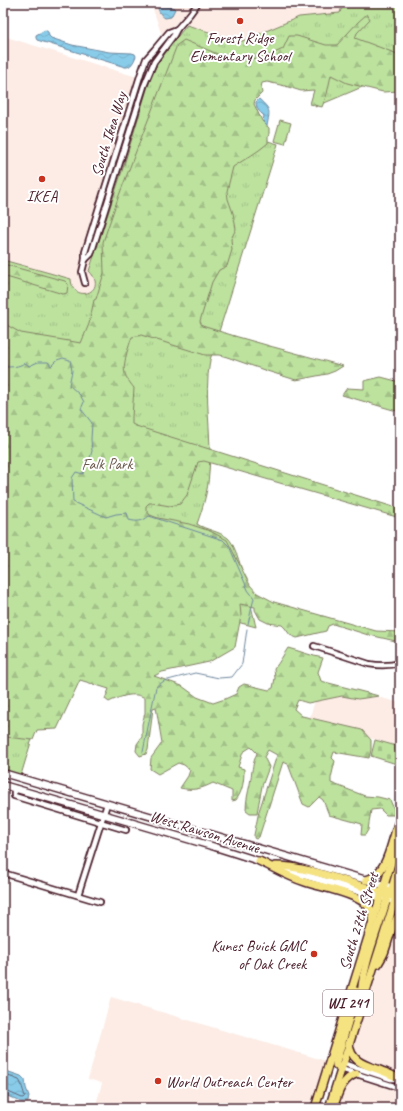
<svg xmlns="http://www.w3.org/2000/svg" width="403" height="1111" font-family="Caveat,sans-serif">
<defs>
<pattern id="grass-tufts" width="24" height="20" patternUnits="userSpaceOnUse"><rect width="24" height="20" fill="#bce29e"/><path d="M3 7l-1-3M5 7V3M7 7l1-3M15 17l-1-3M17 17v-4M19 17l1-3" fill="none" stroke="#a3c188"/></pattern>
<pattern id="forest-firs" width="22" height="20" patternUnits="userSpaceOnUse"><rect width="22" height="20" fill="#bce29e"/><path d="M5 1l3.5 6h-7zM16 11l3.5 6h-7z" fill="#a3c188"/></pattern>
<pattern id="cemetery-stones" width="16" height="16" patternUnits="userSpaceOnUse"><rect width="16" height="16" fill="#bce29e"/><path d="M2 7V4a2 2 0 0 1 4 0v3zM10 15v-3a2 2 0 0 1 4 0v3z" fill="#a3c188"/></pattern>
<pattern id="water-waves" width="16" height="10" patternUnits="userSpaceOnUse"><rect width="16" height="10" fill="#88ccea"/><path d="M0 5q4-4 8 0t8 0" fill="none" stroke="#77afc9"/></pattern>
</defs>
<rect width="100%" height="100%" fill="#fff"/>
<filter id="ink" filterUnits="userSpaceOnUse"><feTurbulence type="fractalNoise" baseFrequency=".025" numOctaves="2"/><feDisplacementMap in="SourceGraphic" scale="8" xChannelSelector="R" yChannelSelector="G"/><feConvolveMatrix kernelMatrix="1 2 1 2 8 2 1 2 1" color-interpolation-filters="sRGB"/></filter>
<g filter="url(#ink)">
<g fill="#fcece5">
<path d="M 151,3 L 193,3 L 184,16 L 162,36 Z"/>
<path d="M 201,3 L 343,3 L 340,13 L 299,17 L 240,42 L 186,24 Z"/>
<path d="M 3,36 L 150,81 L 123,167 L 89,271 L 95,279 L 95,285 L 93,288 L 88,294 L 83,294 L 77,291 L 71,284 L 71,279 L 3,260 Z"/>
<path d="M 321,681 L 400,703 L 400,747 L 309,720 Z"/>
<path d="M 400,917 L 400,1108 L 335,1108 L 343,1089 L 353,1054 L 352,1049 L 353,1043 L 373,984 Z"/>
<path d="M 111,997 L 326,1061 L 311,1108 L 95,1108 L 102,1083 L 88,1079 Z"/>
</g>
<path fill="url(#grass-tufts)" stroke="#838064" d="M 343,3 L 400,3 L 400,71 L 315,107 L 320,89 L 187,49 L 169,112 L 278,144 L 210,360 C 203,398 213,436 209,473 C 208,491 203,507 197,524 C 206,530 219,531 228,538 C 239,547 252,611 256,627 L 151,599 L 54,667 L 21,775 L 3,769 L 3,260 L 71,279 C 72,305 110,292 89,271 L 123,168 L 151,76 C 160,57 173,42 187,25 L 240,42 L 299,17 L 340,13 Z"/>
<g fill="url(#forest-firs)" stroke="#838064">
<path d="M 367,14 L 370,19 L 357,33 L 355,38 L 400,55 L 400,91 L 383,92 L 347,83 L 331,75 L 327,94 L 322,107 L 310,104 L 314,90 L 301,91 L 285,86 L 267,82 L 262,83 L 261,88 L 262,93 L 255,100 L 254,104 L 262,121 L 269,128 L 269,134 L 268,137 L 268,143 C 258,152 245,159 233,167 L 227,191 L 228,199 L 233,213 L 236,229 L 231,239 L 232,250 L 227,266 L 219,270 L 212,282 L 200,321 L 202,326 C 249,341 296,353 343,366 L 335,371 L 327,374 L 296,380 L 267,371 L 227,357 L 220,355 L 205,355 L 141,335 L 132,337 C 130,341 129,347 127,352 C 123,370 122,373 134,388 L 132,417 L 132,424 L 136,426 L 400,509 L 400,518 L 204,461 L 198,462 L 187,495 L 180,504 L 170,506 L 152,503 L 149,503 L 146,506 L 146,510 L 150,515 L 158,518 L 189,524 L 210,531 L 227,540 L 250,585 L 257,593 L 274,602 L 376,631 L 400,632 L 400,642 L 365,634 L 333,624 L 328,626 L 326,631 L 297,638 L 290,635 L 285,628 L 282,625 L 268,623 L 260,619 L 255,610 L 255,607 L 240,604 L 241,616 L 235,647 L 209,662 L 162,672 L 154,676 L 182,686 L 197,697 L 213,703 L 225,699 L 236,694 L 239,687 L 244,684 L 269,690 L 273,688 L 275,678 L 274,669 C 280,662 283,655 288,648 C 300,651 311,656 323,658 L 318,672 L 321,681 L 379,696 L 358,699 L 342,696 L 308,703 L 298,700 L 294,709 L 302,716 L 362,730 L 371,740 L 371,750 L 369,758 L 334,752 L 332,758 L 335,761 L 331,778 L 331,783 L 365,796 L 378,797 L 390,800 L 394,809 L 394,815 L 386,815 L 380,809 L 371,810 L 368,830 L 365,835 L 361,835 L 362,824 L 329,815 L 323,800 L 319,797 L 309,807 L 303,804 L 288,764 L 283,762 L 259,837 L 256,839 L 254,838 L 254,835 L 259,811 L 277,755 L 268,750 L 264,757 L 269,767 L 262,786 L 257,813 L 250,813 L 246,810 C 246,801 248,793 250,784 C 252,772 252,765 257,753 L 251,747 L 243,752 L 238,767 L 244,769 C 244,780 243,791 236,800 L 232,801 L 232,791 L 213,783 C 201,789 193,791 180,788 L 188,776 L 190,770 L 184,765 L 178,763 L 158,774 L 150,769 L 151,758 L 162,743 L 156,707 L 153,708 L 148,750 L 146,754 L 140,756 L 136,751 L 137,744 L 142,737 L 142,724 L 145,713 L 145,698 C 134,691 119,697 109,702 L 105,699 L 109,689 L 80,680 L 57,729 L 37,730 L 33,740 L 6,737 L 3,737 L 3,323 L 21,333 L 81,343 L 89,324 L 94,300 L 96,299 L 104,273 L 103,242 L 118,198 L 177,45 L 184,40 L 227,58 L 252,59 L 270,55 L 283,49 L 289,36 L 297,36 L 326,45 L 337,45 L 358,22 Z"/>
<path d="M 3,264 L 65,281 L 68,284 L 67,293 L 63,294 L 3,276 Z"/>
<path d="M 381,377 L 400,382 L 400,412 L 342,395 L 347,388 L 364,389 L 364,381 Z"/>
</g>
<path fill="url(#cemetery-stones)" stroke="#838064" d="M 375,740 L 400,747 L 400,765 L 371,756 Z"/>
<path fill="#bce29e" stroke="#838064" d="M 280,120 L 291,123 L 285,144 L 274,141 Z"/>
<g fill="url(#water-waves)" stroke="#6f879e">
<path d="M 158,3 L 174,8 L 175,9 L 171,17 L 165,18 C 160,15 157,9 158,3 Z"/>
<path d="M 45,30 L 48,32 L 49,36 L 51,38 L 72,45 L 109,52 L 132,53 L 135,54 L 136,56 C 134,61 131,68 125,67 L 37,40 L 36,38 L 36,35 Z"/>
<path d="M 259,99 C 271,110 270,110 267,126 L 265,124 L 263,121 L 264,116 C 259,111 256,109 256,102 Z"/>
<path d="M 3,1070 L 21,1076 L 25,1080 L 26,1088 L 29,1096 L 28,1102 L 21,1102 L 3,1094 Z"/>
</g>
<g fill="none" stroke-linecap="round" stroke-linejoin="round">
<path stroke="#636477" stroke-width="1" d="M 3,1074 L 19,1080 C 21,1082 24,1093 25,1097 L 22,1098 L 6,1091 L 3,1091"/>
<g stroke="#6f879e" stroke-width="1">
<path d="M 3,365 L 4,367 C 12,367 18,367 25,363 L 29,366 L 38,362 L 48,362 L 51,366 L 57,360 L 63,358 L 70,360 L 72,371 L 69,385 L 80,395 L 84,402 L 81,409 L 92,423 L 91,439 L 92,451 L 90,458 L 85,464 L 83,474 L 76,472 L 72,478 L 73,502 L 106,517 L 116,514 L 127,513 L 129,520 C 137,522 142,522 149,516 L 223,540 L 229,546 L 248,590 L 254,598 L 248,624"/>
<path d="M 143,752 L 156,687 L 164,681 L 195,673 L 219,678 L 232,677 L 242,664 L 247,629"/>
</g>
<defs>
<g id="minor">
<path d="M 85,260 L 91,254 L 144,86 L 154,62 L 174,35 L 177,29 L 190,14 L 198,3"/>
<path d="M 85,283 L 82,272 L 85,260 L 85,252 L 141,73 L 146,59 L 154,50 L 169,32 L 177,29"/>
<path d="M 314,646 L 369,664 C 380,666 389,666 400,663"/>
<path d="M 14,788 L 14,796 L 126,830"/>
<path d="M 3,873 L 100,902"/>
<path d="M 78,895 L 107,804"/>
<path d="M 342,1063 L 391,1079 L 396,1079"/>
<path d="M 341,1069 L 400,1088"/>
</g>
<g id="secondary">
<path d="M 3,773 L 397,889"/>
<path d="M 3,785 L 215,847 L 262,862"/>
<path d="M 283,869 L 400,903"/>
</g>
<g id="primary">
<path d="M 259,861 C 274,868 289,877 305,882 C 322,888 373,895 373,917"/>
<path d="M 275,866 C 310,866 347,883 382,892 L 391,892 L 398,890"/>
<path d="M 366,880 C 389,875 391,838 400,819"/>
<path d="M 392,896 L 392,888 L 400,861"/>
<path d="M 378,964 C 380,960 383,956 384,953 C 389,940 391,925 400,914"/>
<path d="M 361,1000 C 361,968 378,930 387,899 L 387,892 L 385,888"/>
<path d="M 349,1044 C 351,1063 367,1065 382,1071 C 388,1073 394,1076 400,1079"/>
<path d="M 341,1069 L 336,1065 L 336,1062 L 351,1012 L 356,991"/>
<path d="M 336,1100 C 339,1089 345,1078 356,1074"/>
<path d="M 315,1108 L 400,834"/>
<path d="M 329,1108 L 400,884"/>
</g>
</defs>
<use href="#minor" stroke="#4a1f2b" stroke-width="8"/>
<use href="#secondary" stroke="#4a1f2b" stroke-width="9"/>
<use href="#primary" stroke="#4a1f2b" stroke-width="10"/>
<use href="#minor" stroke="#fff" stroke-width="4.5"/>
<use href="#secondary" stroke="#fff" stroke-width="6"/>
<use href="#primary" stroke="#f5e382" stroke-width="7"/>
</g>
</g>
<g fill="#c8321e" stroke="#fff" stroke-width="1.5">
<circle cx="240" cy="21" r="4"/>
<circle cx="42" cy="179" r="4"/>
<circle cx="314" cy="954" r="4"/>
<circle cx="158" cy="1081" r="4"/>
</g>
<g text-anchor="middle" stroke-width="4" stroke-linejoin="round" paint-order="stroke">
<rect fill="#fff" stroke="#80626b" stroke-width="1" x="323" y="990" width="50" height="26" rx="3"/>
<g font-size="15" font-weight="bold" fill="#4a1f2b">
<text x="348" y="1008">WI 241</text>
</g>
<g font-size="16" fill="#4a1f2b" stroke="#fff">
<text x="240" y="43">Forest Ridge<tspan x="240" dy="18">Elementary School</tspan></text>
<text x="42" y="201">IKEA</text>
<text x="306" y="951" text-anchor="end">Kunes Buick GMC<tspan x="306" dy="18">of Oak Creek</tspan></text>
<text x="166" y="1087" text-anchor="start">World Outreach Center</text>
</g>
<g font-size="16" fill="#4a1f2b" stroke="#fff">
<text transform="translate(108 134) rotate(-73)" y="6">South Ikea Way</text>
<text transform="translate(205 831) rotate(17)" y="6">West Rawson Avenue</text>
<text transform="translate(358 921) rotate(-73)" y="6">South 27th Street</text>
</g>
<g font-size="16" fill="#6c5a4e" stroke="#fff">
<text x="107" y="469">Falk Park</text>
</g>
</g>
<rect width="403" height="1111" fill="none" stroke="#fff" stroke-width="16"/>
<rect x="8" y="8" width="387" height="1095" fill="none" stroke="#4a1f2b" stroke-width="1.5" filter="url(#ink)"/>
</svg>
